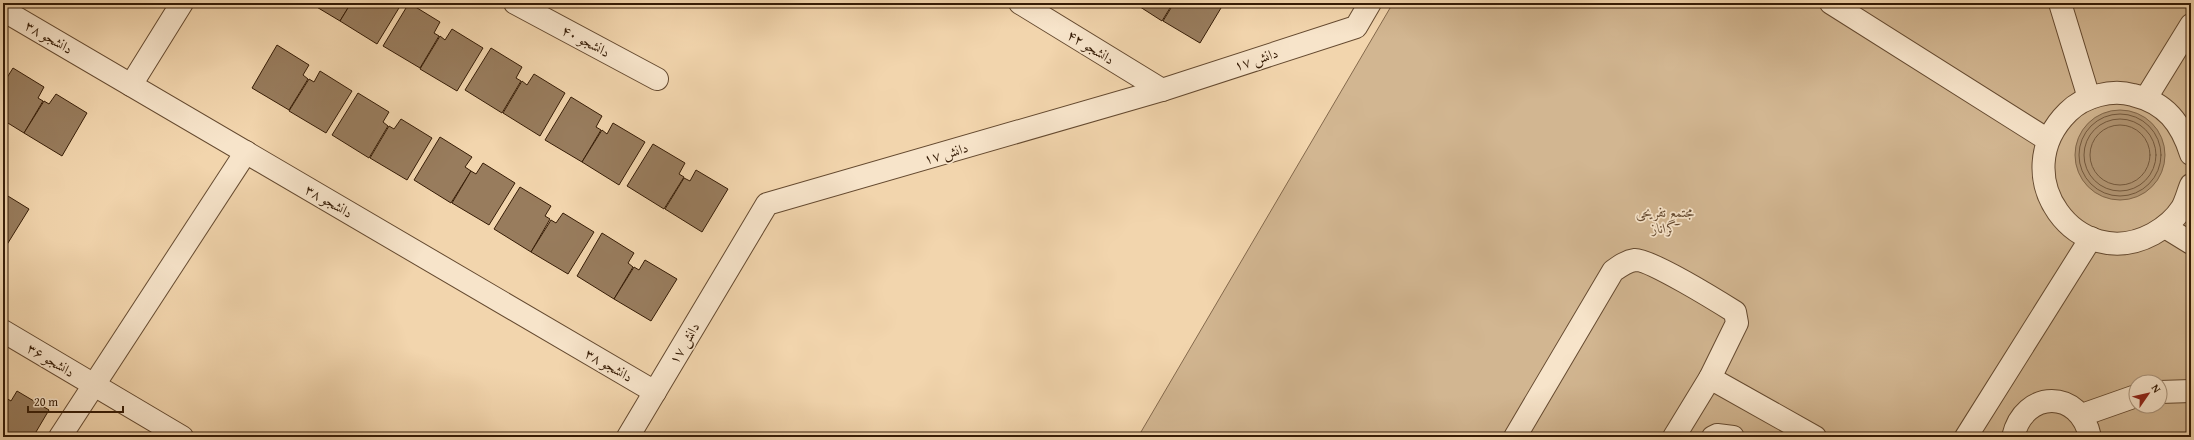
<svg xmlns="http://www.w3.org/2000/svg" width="2194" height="440" font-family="'Gentium Book Plus',Amiri,serif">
<rect width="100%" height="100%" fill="#f2d5ad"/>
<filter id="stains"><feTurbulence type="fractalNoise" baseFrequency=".005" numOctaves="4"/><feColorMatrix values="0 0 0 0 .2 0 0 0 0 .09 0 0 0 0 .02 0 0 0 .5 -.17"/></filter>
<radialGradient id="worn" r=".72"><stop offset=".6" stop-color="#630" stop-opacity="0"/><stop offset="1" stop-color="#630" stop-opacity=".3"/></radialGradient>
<path fill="#d2b691" stroke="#84694c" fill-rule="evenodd" d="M 1393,3 L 2191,3 L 2191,437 L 1138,437 ZM 2136,382 L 2160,382 L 2160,406 L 2136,406 Z"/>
<circle fill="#b29674" stroke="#806548" cx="2120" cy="155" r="45"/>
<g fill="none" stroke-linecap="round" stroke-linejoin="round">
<g stroke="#74593d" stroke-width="1">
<circle cx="2120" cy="155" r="41"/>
<circle cx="2120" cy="155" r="36"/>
<circle cx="2120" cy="155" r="30"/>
</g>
</g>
<g fill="#987c5d" stroke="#361c06">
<path d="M 310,3 L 351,3 L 340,21 Z"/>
<path d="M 351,3 L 402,3 L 377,44 L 340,21 Z"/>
<path d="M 409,3 L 440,22 L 434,33 L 439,36 L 420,68 L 383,46 Z"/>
<path d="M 1134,3 L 1173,3 L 1162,21 Z"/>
<path d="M 1174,3 L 1224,3 L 1200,43 L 1163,21 Z"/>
<path d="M 452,29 L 483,48 L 457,91 L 420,69 L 440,36 L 445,40 Z"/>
<path d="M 277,45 L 309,65 L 303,75 L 308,79 L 289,110 L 252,88 Z"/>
<path d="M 491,48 L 522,67 L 516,78 L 521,81 L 502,113 L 465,90 Z"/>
<path d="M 13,68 L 44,87 L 38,98 L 43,101 L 24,133 L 3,120 L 3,84 Z"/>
<path d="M 320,71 L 352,91 L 326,133 L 289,111 L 309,79 L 314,82 Z"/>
<path d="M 534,74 L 565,93 L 540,136 L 503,113 L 522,81 L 527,85 Z"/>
<path d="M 358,93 L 389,112 L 383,122 L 388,126 L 369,158 L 332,135 Z"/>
<path d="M 56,94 L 87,113 L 62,156 L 24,133 L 44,101 L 49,104 Z"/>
<path d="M 571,97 L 602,116 L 596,127 L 601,130 L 582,162 L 545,140 Z"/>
<path d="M 401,119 L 432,138 L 407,180 L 370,158 L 389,126 L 394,129 Z"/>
<path d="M 613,123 L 645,142 L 619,185 L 582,162 L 602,130 L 607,134 Z"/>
<path d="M 440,137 L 472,157 L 465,167 L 471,171 L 451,203 L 414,180 Z"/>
<path d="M 653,144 L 685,163 L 679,174 L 684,177 L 664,209 L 627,186 Z"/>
<path d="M 483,163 L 515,183 L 489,225 L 452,203 L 471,171 L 476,174 Z"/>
<path d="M 696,170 L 728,189 L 702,232 L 665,209 L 684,178 L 690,181 Z"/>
<path d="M 520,187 L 551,206 L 545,216 L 550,219 L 531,252 L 494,229 Z"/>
<path d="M 3,193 L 29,209 L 3,251 Z"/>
<path d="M 563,213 L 594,232 L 568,274 L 531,252 L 551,220 L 556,223 Z"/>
<path d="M 602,233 L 634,253 L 628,263 L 633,267 L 614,299 L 577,276 Z"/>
<path d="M 645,260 L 677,279 L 651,321 L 614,299 L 634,267 L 639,270 Z"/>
<path d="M 17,391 L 49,410 L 33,437 L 3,437 L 3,403 L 6,398 L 11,401 Z"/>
</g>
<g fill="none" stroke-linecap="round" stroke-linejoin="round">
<defs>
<g id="minor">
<path d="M 515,3 L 657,79"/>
<path d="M 1020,3 L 1162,90"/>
<path d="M 1831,3 L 2048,140"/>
<path d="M 2060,3 L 2089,98"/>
<path d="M 3,10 L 655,392"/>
<path d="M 131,85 L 182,3"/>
<path d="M 2146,98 L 2191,25"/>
<path d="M 2191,154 C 2181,123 2166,103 2133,95 C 2112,89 2084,96 2068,112 C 2004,175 2077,275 2153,234 C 2164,228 2175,219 2182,208 C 2186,201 2188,192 2191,185"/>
<path d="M 2165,227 L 2191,243"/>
<path d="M 3,331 L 182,437"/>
<path d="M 2160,392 L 2191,391"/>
<path d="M 2082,415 L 2136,396"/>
<path d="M 60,437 L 246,152"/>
<path d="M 628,437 L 767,204 L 1162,90 L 1356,27 L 1370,3"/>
<path d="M 1515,437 L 1613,271 C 1620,266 1627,261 1635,260 C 1650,259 1719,302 1735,312 L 1737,323 L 1710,378"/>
<path d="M 1674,437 L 1710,378 L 1815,437"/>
<path d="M 1713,437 L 1717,435 L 1733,437"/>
<path d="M 1966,437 L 2091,238"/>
<path d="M 2013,437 C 2024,389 2080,389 2090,437"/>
</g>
</defs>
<use href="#minor" stroke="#654a30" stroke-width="24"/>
<use href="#minor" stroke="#f7e4ca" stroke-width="22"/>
</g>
<g text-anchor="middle" stroke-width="3.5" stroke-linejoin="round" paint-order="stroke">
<g font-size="14" fill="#361c06" stroke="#f7e4ca">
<text transform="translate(49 37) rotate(30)" y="5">دانشجو ۳۸</text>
<text transform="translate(586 41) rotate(28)" y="5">دانشجو ۴۰</text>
<text transform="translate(1091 47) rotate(32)" y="5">دانشجو ۴۲</text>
<text transform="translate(1256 59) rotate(-18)" y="5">دانش ۱۷</text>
<text transform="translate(946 153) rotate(-16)" y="5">دانش ۱۷</text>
<text transform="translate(329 201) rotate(30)" y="5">دانشجو ۳۸</text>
<text transform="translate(684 343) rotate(-59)" y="5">دانش ۱۷</text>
<text transform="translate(51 360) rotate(31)" y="5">دانشجو ۳۶</text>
<text transform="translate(609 365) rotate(30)" y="5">دانشجو ۳۸</text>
</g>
<g font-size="14" font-style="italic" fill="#654a30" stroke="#f7e4ca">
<text x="1665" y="217">مجتمع تفریحی<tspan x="1665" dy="16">گراناز</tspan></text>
</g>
</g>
<rect width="2194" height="440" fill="none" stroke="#f2d5ad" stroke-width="16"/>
<rect x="4" y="4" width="2186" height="432" fill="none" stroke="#361c06" stroke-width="2"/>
<rect x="8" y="8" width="2178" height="424" fill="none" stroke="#361c06"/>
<g transform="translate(2148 394) rotate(56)"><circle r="19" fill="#f7e4ca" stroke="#aa947c"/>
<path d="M0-3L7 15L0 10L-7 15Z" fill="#8f2418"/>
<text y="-6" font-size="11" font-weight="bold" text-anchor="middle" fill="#361c06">N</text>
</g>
<path d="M28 406v6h95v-6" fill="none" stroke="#361c06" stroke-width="2"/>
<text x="34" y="406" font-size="12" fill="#361c06" stroke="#f7e4ca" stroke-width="3" paint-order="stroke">20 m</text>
<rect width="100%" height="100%" filter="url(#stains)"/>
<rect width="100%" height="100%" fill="url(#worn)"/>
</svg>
